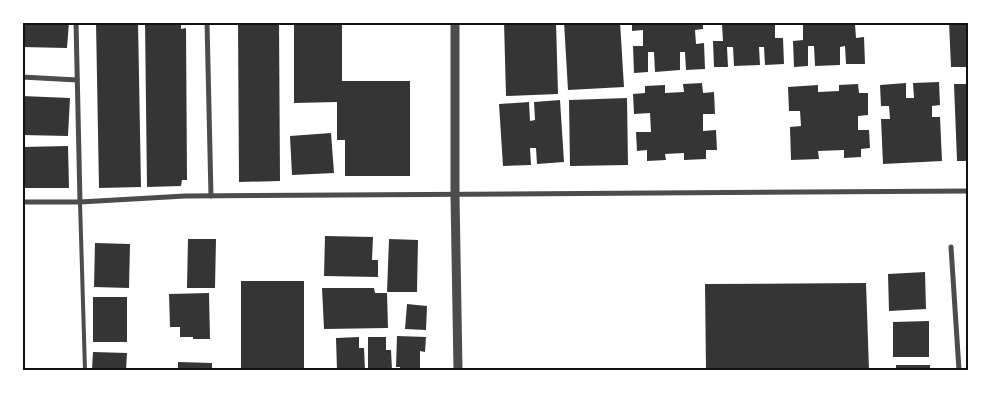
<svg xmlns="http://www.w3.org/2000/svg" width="991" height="393" font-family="Helvetica,sans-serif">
<rect width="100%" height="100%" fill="#fff"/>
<g fill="#353535">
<path d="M 22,22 L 69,22 L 67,48 L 22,47 Z"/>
<path d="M 96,22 L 138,22 L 141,187 L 99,188 Z"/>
<path d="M 145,22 L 181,22 L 181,29 L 186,28 L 187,180 L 182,180 L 181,186 L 147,187 Z"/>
<path d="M 238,22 L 279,22 L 280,181 L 239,182 Z"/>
<path d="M 294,22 L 342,22 L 342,81 L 410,81 L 410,176 L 345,176 L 345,140 L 337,140 L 337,102 L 294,103 Z"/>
<path d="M 504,22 L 556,22 L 558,94 L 506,96 Z"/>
<path d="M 564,22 L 620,22 L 624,87 L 568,90 Z"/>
<path d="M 632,22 L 703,22 L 703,29 L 695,30 L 696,44 L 704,43 L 705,69 L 686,70 L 685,52 L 680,52 L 680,70 L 655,72 L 654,52 L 648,52 L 648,72 L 634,73 L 633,46 L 643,46 L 643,30 L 632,31 Z"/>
<path d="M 712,22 L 783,22 L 783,24 L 775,25 L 775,38 L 783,38 L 784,64 L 765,65 L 764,47 L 759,47 L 760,65 L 734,66 L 733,47 L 727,47 L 728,67 L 714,67 L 713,41 L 723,41 L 722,25 L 712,25 Z"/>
<path d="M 792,22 L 860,22 L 860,24 L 855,24 L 856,38 L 864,37 L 865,64 L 846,64 L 845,46 L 840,47 L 840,65 L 815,66 L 814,46 L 808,46 L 808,66 L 794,67 L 793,41 L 803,40 L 803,24 L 792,25 Z"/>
<path d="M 949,22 L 968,22 L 968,67 L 951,67 Z"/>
<path d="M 939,82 L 940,105 L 932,106 L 932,117 L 940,117 L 942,161 L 883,164 L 881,119 L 890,119 L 889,106 L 881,106 L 880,85 L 906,83 L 906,98 L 914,98 L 913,83 Z"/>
<path d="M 702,83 L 703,93 L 714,92 L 715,114 L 703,114 L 703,131 L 716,130 L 717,150 L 706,150 L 706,159 L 684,160 L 684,153 L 665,154 L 666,160 L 647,161 L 647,150 L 637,151 L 636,132 L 651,132 L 650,113 L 634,114 L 633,94 L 645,93 L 645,86 L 665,85 L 665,93 L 684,92 L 683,84 Z"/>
<path d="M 858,84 L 859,93 L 868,93 L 868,115 L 858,116 L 858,130 L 869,130 L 870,148 L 861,149 L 861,157 L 844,158 L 844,150 L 818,151 L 819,159 L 791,160 L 790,127 L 801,126 L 800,111 L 789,111 L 788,87 L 818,85 L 818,92 L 839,91 L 839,85 Z"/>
<path d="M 954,84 L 968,84 L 968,161 L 957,161 Z"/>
<path d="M 22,96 L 70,98 L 68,136 L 22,135 Z"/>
<path d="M 627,98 L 628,165 L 570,166 L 569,100 Z"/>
<path d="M 560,100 L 564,162 L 537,164 L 536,148 L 530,148 L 531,165 L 503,166 L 499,104 L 529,102 L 530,121 L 535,120 L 534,102 Z"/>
<path d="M 331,133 L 334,173 L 292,175 L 290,136 Z"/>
<path d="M 68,146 L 69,188 L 22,188 L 22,147 Z"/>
<path d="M 325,236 L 373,237 L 372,260 L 378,260 L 378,277 L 324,276 Z"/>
<path d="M 188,239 L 216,239 L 215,288 L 187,288 Z"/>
<path d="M 389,239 L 418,240 L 417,292 L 387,292 Z"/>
<path d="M 95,243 L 130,244 L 129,288 L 94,287 Z"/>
<path d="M 925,272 L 926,309 L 889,311 L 888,274 Z"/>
<rect x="241" y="281" width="63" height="89"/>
<path d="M 866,283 L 869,370 L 706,370 L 705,284 Z"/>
<path d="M 322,288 L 374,288 L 375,293 L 387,293 L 388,328 L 324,329 Z"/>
<path d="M 209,293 L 210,339 L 193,339 L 193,337 L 180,337 L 180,327 L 170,327 L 169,294 Z"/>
<rect x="93" y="297" width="34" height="45"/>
<path d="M 407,304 L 427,306 L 426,330 L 405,329 Z"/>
<path d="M 929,321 L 929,357 L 893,357 L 893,322 Z"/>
<path d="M 397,336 L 426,337 L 425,352 L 420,351 L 420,370 L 400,370 L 400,367 L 396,367 Z"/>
<path d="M 359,337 L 359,348 L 364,348 L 365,370 L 337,370 L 336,338 Z"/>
<path d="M 368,337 L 386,337 L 386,350 L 391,350 L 392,370 L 368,370 Z"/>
<path d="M 93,352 L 127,353 L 126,370 L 92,370 Z"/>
<path d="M 178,362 L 212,363 L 212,370 L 178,370 Z"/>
<rect x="896" y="365" width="34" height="5"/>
</g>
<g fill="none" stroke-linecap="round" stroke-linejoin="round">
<path stroke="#4c4c4c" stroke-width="4" d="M 80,202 L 85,370"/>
<g stroke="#4c4c4c" stroke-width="5">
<path d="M 76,22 L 80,202"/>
<path d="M 207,22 L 211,196"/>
<path d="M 22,77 L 77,80"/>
<path d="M 22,202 L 80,202 L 185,196 L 968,191"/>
<path d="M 951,247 L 959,370"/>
</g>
<path stroke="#4c4c4c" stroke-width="9" d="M 455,22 L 455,195 L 458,370"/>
</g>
<rect width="991" height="393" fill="none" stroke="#ffffff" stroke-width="48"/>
<rect x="24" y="24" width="943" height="345" fill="none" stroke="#111" stroke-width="2"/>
</svg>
